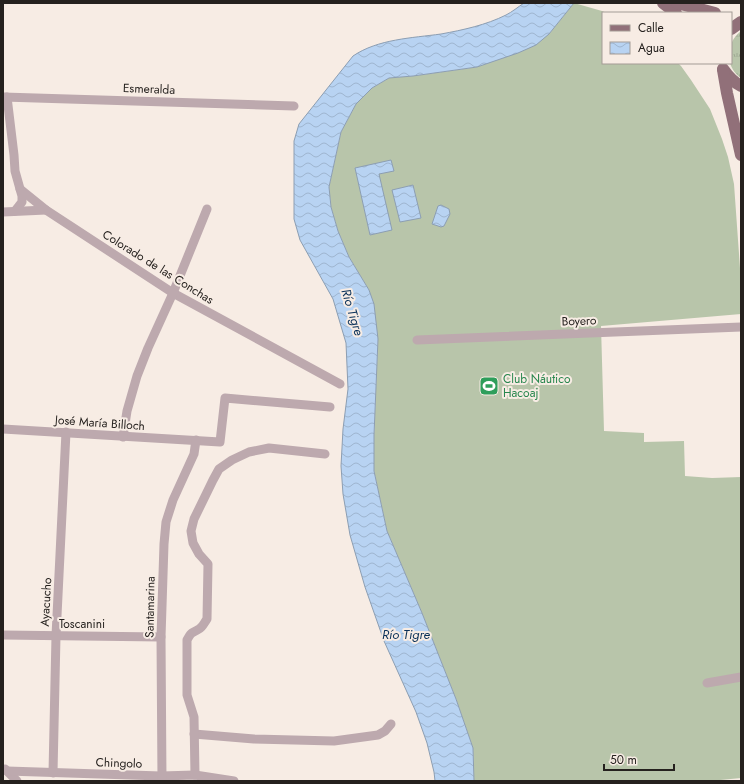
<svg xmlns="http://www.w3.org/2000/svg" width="744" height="784" font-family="Jost,sans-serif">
<defs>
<pattern id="grass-tufts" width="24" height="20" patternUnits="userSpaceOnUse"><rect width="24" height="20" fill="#b8c5aa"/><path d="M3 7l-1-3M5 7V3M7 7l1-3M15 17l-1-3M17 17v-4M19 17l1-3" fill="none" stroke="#9ea992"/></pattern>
<pattern id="water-waves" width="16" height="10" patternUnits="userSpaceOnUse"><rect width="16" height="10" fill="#b8d3f2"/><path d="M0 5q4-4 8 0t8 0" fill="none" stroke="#9eb5cf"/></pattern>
</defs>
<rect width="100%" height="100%" fill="#f7ece4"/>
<path fill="url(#grass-tufts)" d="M 741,31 L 741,78 C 735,74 732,69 730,63 L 731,63 C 731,48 728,42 741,31 Z"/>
<path fill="#b8c5aa" d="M 574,3 L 602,11 L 607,13 L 603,13 L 603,63 L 678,63 L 681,66 L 691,80 L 710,109 L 722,139 L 728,157 L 734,184 L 741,282 L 741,314 L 601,326 L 604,431 L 644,433 L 644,442 L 684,441 L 685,476 L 712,478 L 741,477 L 741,778 L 710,781 L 474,781 L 473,748 L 456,699 L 422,613 L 387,531 L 374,471 L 374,435 L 378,339 L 369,290 L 349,257 L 338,231 L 331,207 L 329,187 L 341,132 L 356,104 L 372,88 L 389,78 L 413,76 L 477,67 L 549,34 Z"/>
<g fill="url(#water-waves)" stroke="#8c9eb2">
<path d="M 524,3 L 574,3 L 549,34 L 536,45 L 518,53 L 477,67 L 413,76 L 389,78 L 372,88 L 356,104 L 341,132 L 329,187 L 331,207 L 338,231 L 349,257 L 369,290 L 374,304 L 378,339 L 374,435 L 374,471 L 387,531 L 422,613 L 456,699 L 473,748 L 474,781 L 435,781 L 434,772 L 427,743 L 416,712 L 384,641 L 365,587 L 350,535 L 343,494 L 341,466 L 343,429 L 348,389 L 346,343 L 333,299 L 300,240 L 294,219 L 294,141 L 299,124 L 353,56 C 378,39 412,38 441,34 C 463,30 486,25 506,15 C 512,12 518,7 524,3 Z"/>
<path d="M 391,160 L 394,171 L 379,174 L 392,230 L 370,235 L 355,168 Z"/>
<path d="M 413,185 L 421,218 L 400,222 L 392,190 Z"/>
<path d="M 441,205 L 449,209 L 450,214 L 444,226 L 441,227 L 432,224 L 438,206 Z"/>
</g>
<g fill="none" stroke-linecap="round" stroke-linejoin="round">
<g stroke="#bda9ae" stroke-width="9">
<path d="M 3,97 L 294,106"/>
<path d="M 7,97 L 14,155 L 15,171 L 22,196 L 22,202 L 15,211"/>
<path d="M 20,189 L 46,210 L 173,293 L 340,384"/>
<path d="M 3,212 L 46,210"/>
<path d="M 417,340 L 741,327"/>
<path d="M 3,429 L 220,442 L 225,398 L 330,407"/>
<path d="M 123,437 L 127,411 L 137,376 L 148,348 L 173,293 L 207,209"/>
<path d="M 3,635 L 161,637"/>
<path d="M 707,683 L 741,677"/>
<path d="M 194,734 L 254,739 L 334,741 L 378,735 L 385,731 L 391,724"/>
<path d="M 5,769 L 17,781"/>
<path d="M 7,771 L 161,776 L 195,775 L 234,781"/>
<path d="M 53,773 L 56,636 L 66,432"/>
<path d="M 195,775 L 194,717 L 187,695 L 187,640 C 192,631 191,634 199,629 C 203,627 204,623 207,619 L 208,564 L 199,554 L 193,543 L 191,531 L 194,519 L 213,480 L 219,469 L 232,460 L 249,452 L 269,448 L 325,454"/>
<path d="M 162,781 L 161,637 L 164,544 L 166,522 L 173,500 L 194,454 L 196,440"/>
</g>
<g stroke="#917079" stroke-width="12">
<path d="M 663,3 L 676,13"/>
<path d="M 677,3 L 715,13"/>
<path d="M 731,29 L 741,22"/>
<path d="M 723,69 C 728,76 733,82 741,86"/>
<path d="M 723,70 L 727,93 L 741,155"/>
</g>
</g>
<defs>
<symbol id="stadium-square" viewBox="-11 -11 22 22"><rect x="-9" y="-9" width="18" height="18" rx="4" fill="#2e9e5b" stroke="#f7ece4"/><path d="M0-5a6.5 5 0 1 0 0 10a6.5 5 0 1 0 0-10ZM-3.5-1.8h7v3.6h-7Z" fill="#fff"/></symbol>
</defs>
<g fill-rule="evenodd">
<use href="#stadium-square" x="478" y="375" width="22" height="22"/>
</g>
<g text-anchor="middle" stroke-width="4" stroke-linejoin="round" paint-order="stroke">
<g font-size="12" fill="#25211e" stroke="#f7ece4">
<text transform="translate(149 89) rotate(2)" y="4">Esmeralda</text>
<text transform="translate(158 267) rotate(32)" y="4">Colorado de las Conchas</text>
<text transform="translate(579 321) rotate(-2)" y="4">Boyero</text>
<text transform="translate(100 423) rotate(4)" y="4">José María Billoch</text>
<text transform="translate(46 602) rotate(-87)" y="4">Ayacucho</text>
<text transform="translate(150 607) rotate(-89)" y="4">Santamarina</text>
<text x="82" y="628">Toscanini</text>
<text transform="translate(119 763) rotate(2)" y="4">Chingolo</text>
</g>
<g font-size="12" fill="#27864d" stroke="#f7ece4" text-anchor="start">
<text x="503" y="383">Club Náutico<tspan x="503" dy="14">Hacoaj</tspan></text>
</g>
<g font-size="13" font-style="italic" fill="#093058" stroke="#f7ece4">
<text transform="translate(353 312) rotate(73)" y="5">Río Tigre</text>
<text x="406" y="639">Río Tigre</text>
</g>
</g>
<rect width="744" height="784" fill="none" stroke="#25211e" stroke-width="8"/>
<rect x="602" y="12" width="130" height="52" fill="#f7ece4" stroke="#a39b95"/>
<rect x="610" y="25" width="20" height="6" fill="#917079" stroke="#a39b95"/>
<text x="638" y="32" font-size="12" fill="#25211e">Calle</text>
<rect x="610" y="42" width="20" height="12" fill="url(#water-waves)" stroke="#a39b95"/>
<text x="638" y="52" font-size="12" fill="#25211e">Agua</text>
<path d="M604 764v6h70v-6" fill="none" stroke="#25211e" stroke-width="2"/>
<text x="610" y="764" font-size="12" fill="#25211e" stroke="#f7ece4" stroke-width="3" paint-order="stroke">50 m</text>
</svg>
